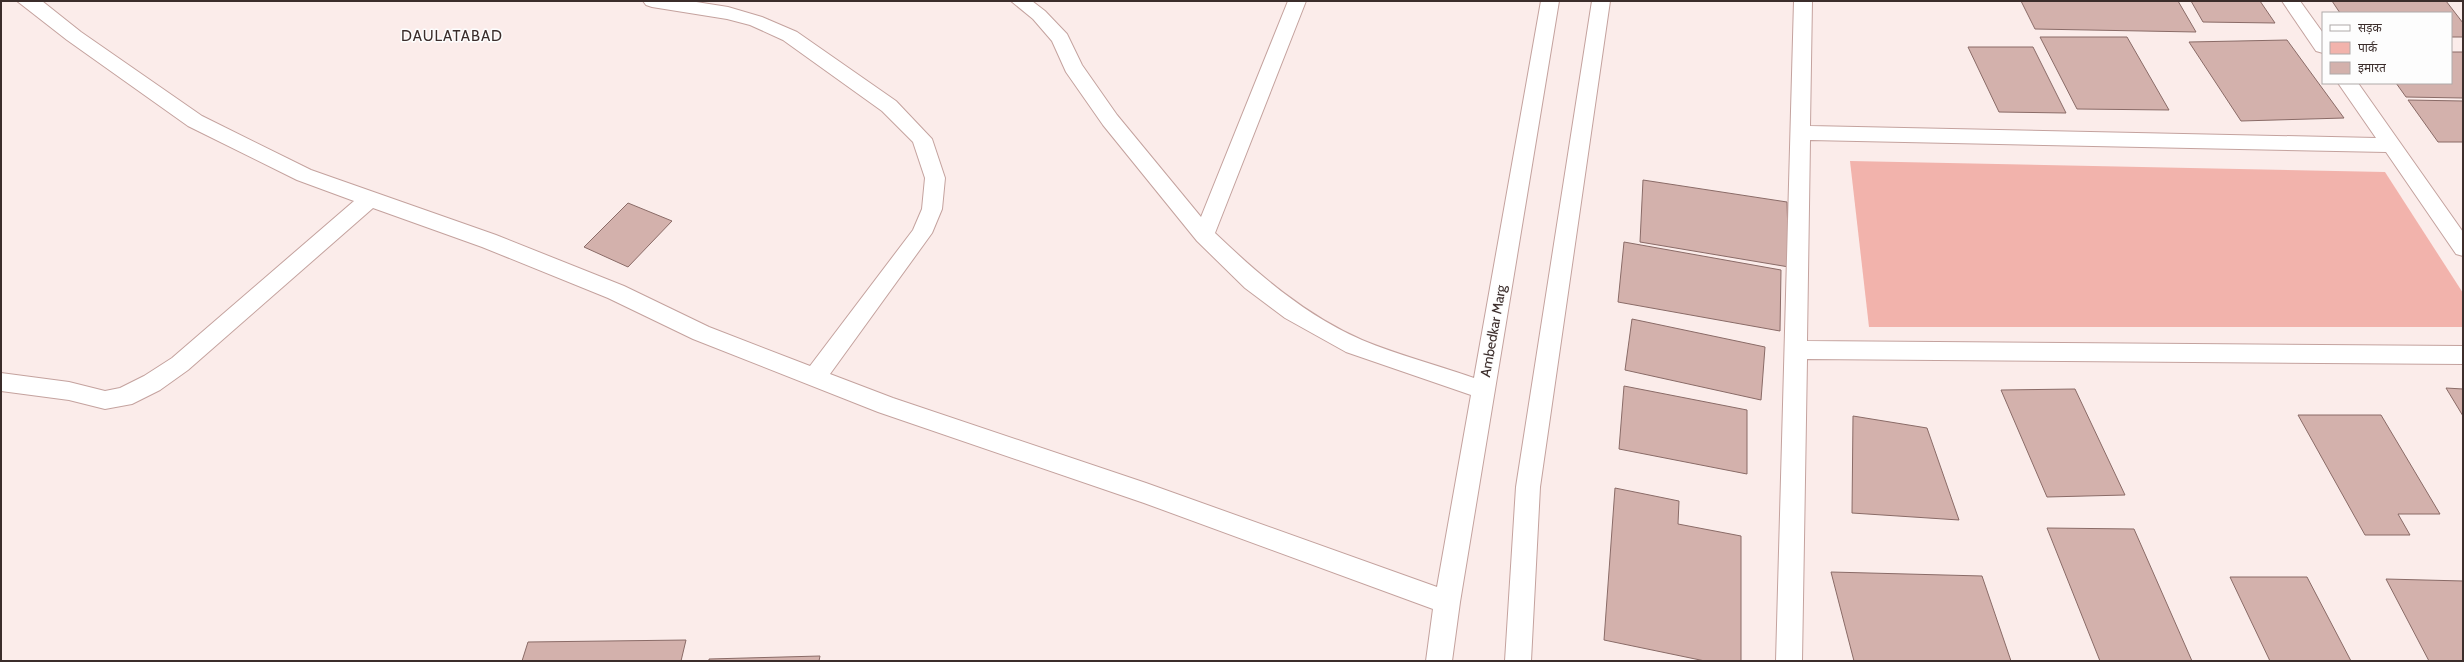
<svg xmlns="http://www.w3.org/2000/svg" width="2464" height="662" font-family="Cabin,'Noto Sans Devanagari',sans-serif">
<rect width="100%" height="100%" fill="#fbecea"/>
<path fill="#f2b3ac" d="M 1850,161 L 2385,172 L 2463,293 L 2463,327 L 1869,327 Z"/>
<g fill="#d3b1ac" stroke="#8a6b67">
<path d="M 2021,1 L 2178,1 L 2196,32 L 2035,29 Z"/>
<path d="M 2191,1 L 2260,1 L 2275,23 L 2203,22 Z"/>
<path d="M 2332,1 L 2446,1 L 2463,23 L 2463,37 L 2451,37 L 2451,13 L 2340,13 Z"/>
<path d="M 2040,37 L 2127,37 L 2169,110 L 2077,109 Z"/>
<path d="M 2287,40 L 2344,118 L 2241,121 L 2189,42 Z"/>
<path d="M 1968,47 L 2033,47 L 2066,113 L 1999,112 Z"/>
<path d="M 2451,52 L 2463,52 L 2463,98 L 2406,97 L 2396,83 L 2451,83 Z"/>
<path d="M 2408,100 L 2463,101 L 2463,142 L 2438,142 Z"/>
<path d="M 1643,180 L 1787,202 L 1789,267 L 1640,242 Z"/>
<path d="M 628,203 L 672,221 L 628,267 L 584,247 Z"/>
<path d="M 1624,242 L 1781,270 L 1780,331 L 1618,302 Z"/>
<path d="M 1632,319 L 1765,347 L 1761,400 L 1625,370 Z"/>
<path d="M 1624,386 L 1747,410 L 1747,474 L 1619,449 Z"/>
<path d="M 2446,388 L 2463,389 L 2463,416 Z"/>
<path d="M 2075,389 L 2125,495 L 2047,497 L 2001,390 Z"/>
<path d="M 2298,415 L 2381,415 L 2440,514 L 2398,514 L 2410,535 L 2365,535 Z"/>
<path d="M 1853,416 L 1927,428 L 1959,520 L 1852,513 Z"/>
<path d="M 1615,488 L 1679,501 L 1678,524 L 1741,536 L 1741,661 L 1705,661 L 1604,640 Z"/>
<path d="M 2047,528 L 2134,529 L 2192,661 L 2100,661 Z"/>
<path d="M 1831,572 L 1982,576 L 2011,661 L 1854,661 Z"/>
<path d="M 2230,577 L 2307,577 L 2351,661 L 2270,661 Z"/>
<path d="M 2386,579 L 2463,581 L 2463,661 L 2429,661 Z"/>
<path d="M 686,640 L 681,661 L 522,661 L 528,642 Z"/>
<path d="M 820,656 L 819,661 L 709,661 L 709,659 Z"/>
</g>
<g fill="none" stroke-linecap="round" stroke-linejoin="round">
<defs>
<g id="minor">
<path d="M 17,1 L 42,1 L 81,32 L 202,116 L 311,170 L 496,235 L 624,286 L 709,327 L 810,366 L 913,230 L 922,209 L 925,178 L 913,142 L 882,111 L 783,40 L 750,25 L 727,19 L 652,7 L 646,5 L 643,1 L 690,1 L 728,7 L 762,17 L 797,32 L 896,101 L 932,139 L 945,178 L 942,209 L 932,233 L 830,374 L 893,398 L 1146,483 L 1437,587 L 1471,395 L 1346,352 L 1285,318 L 1245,288 L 1197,241 L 1103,125 L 1066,72 L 1052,41 L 1033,19 L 1011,1 L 1032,1 L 1045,11 L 1067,34 L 1082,65 L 1117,115 L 1201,217 L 1288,1 L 1306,1 L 1215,233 C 1259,275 1305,315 1362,340 C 1398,355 1437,365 1474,378 L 1541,1 L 1559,1 L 1460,602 L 1452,661 L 1426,661 L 1433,609 L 1144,503 L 878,412 L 693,339 L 608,298 L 482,247 L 373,208 L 188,370 L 160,390 L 132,404 L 105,409 L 69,400 L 1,391 L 1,373 L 69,382 L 105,391 L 120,388 L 144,376 L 172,358 L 354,201 L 297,180 L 188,126 L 67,40 Z"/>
<path d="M 1592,1 L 1610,1 L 1540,487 L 1531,661 L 1505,661 L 1516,487 Z"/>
<path d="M 1794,1 L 1812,1 L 1810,126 L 2376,138 L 2338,83 L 2358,83 L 2463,232 L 2463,256 L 2456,254 L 2386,152 L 1810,140 L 1807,341 L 2463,346 L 2463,364 L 1807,359 L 1802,661 L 1776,661 Z"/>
<path d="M 2282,1 L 2300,1 L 2323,33 L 2323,53 L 2316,51 Z"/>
</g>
</defs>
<use href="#minor" stroke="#c4a29e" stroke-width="2"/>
<use href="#minor" fill="#fff" fill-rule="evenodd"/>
</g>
<g text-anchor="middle" stroke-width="3" stroke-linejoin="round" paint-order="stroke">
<g font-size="14" fill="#3b2d2b" stroke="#fdfdfd">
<text transform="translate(1493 331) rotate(-80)" y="5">Ambedkar Marg</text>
</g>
<g font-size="15" letter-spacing="1" fill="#3b2d2b" stroke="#fdfdfd">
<text x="452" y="41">DAULATABAD</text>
</g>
</g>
<rect width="2464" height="662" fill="none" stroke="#3b2d2b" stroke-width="4"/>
<rect x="2322" y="12" width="130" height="72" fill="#fdfdfd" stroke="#afaaa9"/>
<rect x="2330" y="25" width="20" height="6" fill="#ffffff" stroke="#afaaa9"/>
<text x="2358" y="32" font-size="12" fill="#3b2d2b">सड़क</text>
<rect x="2330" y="42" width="20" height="12" fill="#f2b3ac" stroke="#afaaa9"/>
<text x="2358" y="52" font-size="12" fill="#3b2d2b">पार्क</text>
<rect x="2330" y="62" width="20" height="12" fill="#d3b1ac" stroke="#afaaa9"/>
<text x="2358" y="72" font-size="12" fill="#3b2d2b">इमारत</text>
</svg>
